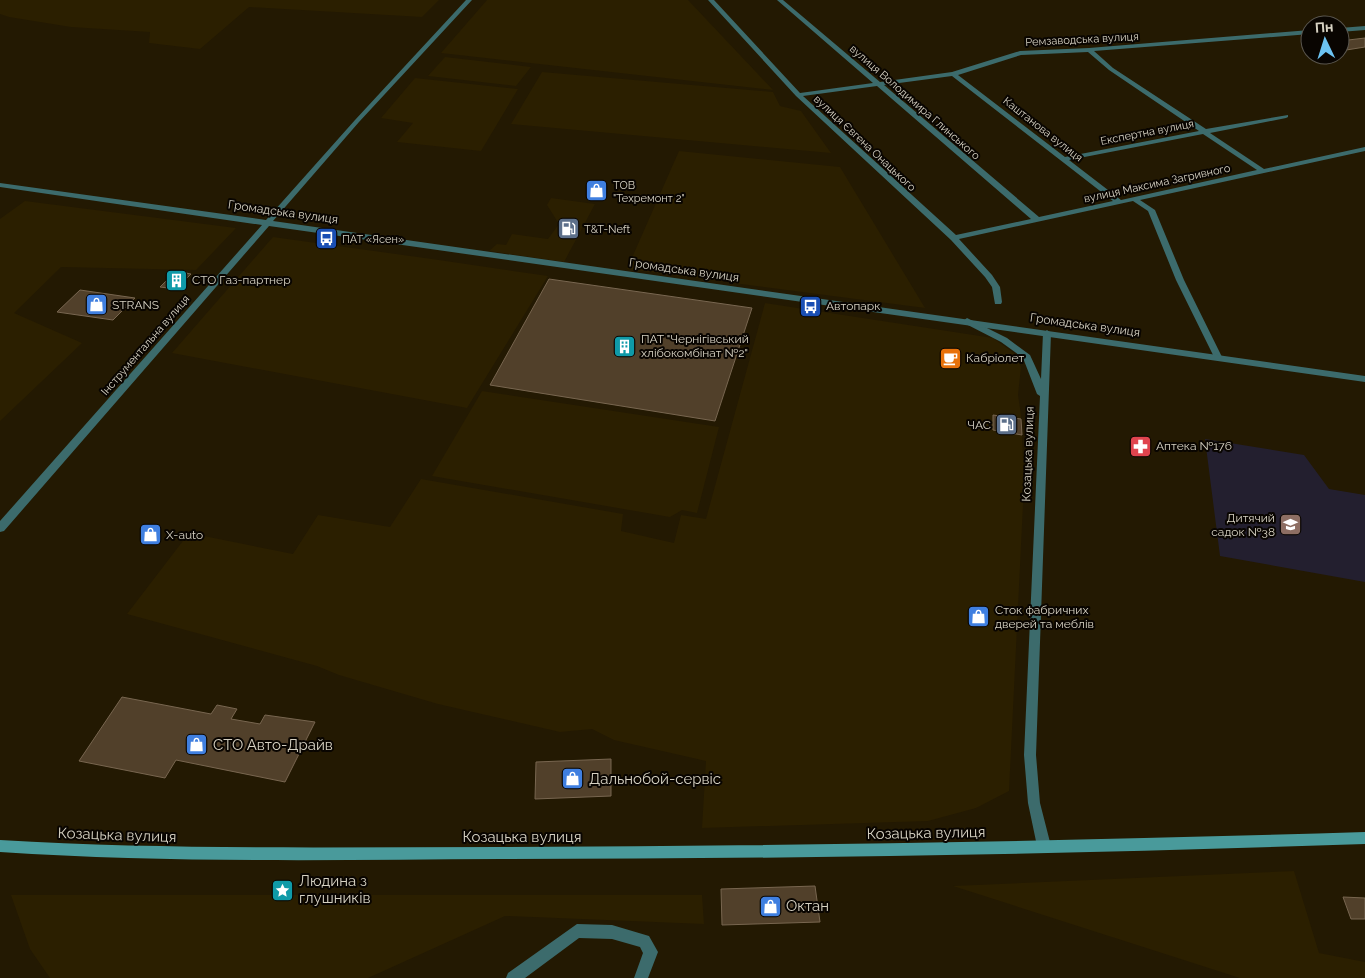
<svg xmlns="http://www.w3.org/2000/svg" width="1365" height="978" font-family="Raleway,sans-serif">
<rect width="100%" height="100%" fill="#231902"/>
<g fill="#2b1f00">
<path d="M 0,0 L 439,0 L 422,17 L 249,7 L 200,49 L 149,43 L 150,32 L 71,27 L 9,17 L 0,14 Z"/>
<path d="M 487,0 L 688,0 L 773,90 L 441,53 Z"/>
<path d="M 445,57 L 531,67 L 516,86 L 428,76 Z"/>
<path d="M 542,72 L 773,92 L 780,106 L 801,111 L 831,153 L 511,124 Z"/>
<path d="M 415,78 L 518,89 L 481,151 L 397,142 L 413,123 L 381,118 Z"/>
<path d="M 679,151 L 840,167 L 925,308 L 627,269 Z"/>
<path d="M 551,198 L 595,204 L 564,262 L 489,251 L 497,244 L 506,245 L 512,234 L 548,239 L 559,224 L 547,205 Z"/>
<path d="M 25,201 L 236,228 L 196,270 L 61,267 L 14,313 L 82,343 L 0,421 L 0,219 Z"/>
<path d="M 273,237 L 432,259 L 548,276 L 467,408 L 172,353 Z"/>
<path d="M 765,303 L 993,338 L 1014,353 L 1021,367 L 1018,395 L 1021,415 L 1024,484 L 1009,791 L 976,808 L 928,821 L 702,828 L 706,761 L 614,740 L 592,729 L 560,732 L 438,704 L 339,675 L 317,666 L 127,614 L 189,533 L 293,554 L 318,515 L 390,527 L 421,479 L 623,514 L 621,531 L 674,543 L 681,515 L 706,519 Z"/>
<path d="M 482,391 L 719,427 L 697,513 L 682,510 L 670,517 L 432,476 Z"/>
<path d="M 1294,871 L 1319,953 L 1365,962 L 1365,978 L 1240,978 L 953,886 Z"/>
<path d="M 11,895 L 702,895 L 704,924 L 505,916 L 368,978 L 50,978 L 30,949 Z"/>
</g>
<path fill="#231f2f" d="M 1205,439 L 1304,455 L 1329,489 L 1365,495 L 1365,582 L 1220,556 Z"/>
<g fill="#51402a" stroke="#786650">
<path d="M 1365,38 L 1365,47 L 1340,51 L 1340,41 Z"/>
<path d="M 176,271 L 191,274 L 176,289 L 160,287 Z"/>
<path d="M 549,279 L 752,308 L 715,421 L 490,385 Z"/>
<path d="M 80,290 L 135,298 L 113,320 L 57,312 Z"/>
<path d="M 993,415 L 1021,419 L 1022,435 L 993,430 Z"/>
<path d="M 122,697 L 211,714 L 217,705 L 237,709 L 231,719 L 260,724 L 265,715 L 315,722 L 285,782 L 176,760 L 165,778 L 79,761 Z"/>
<path d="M 611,759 L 611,796 L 535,799 L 536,762 Z"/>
<path d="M 815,886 L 820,922 L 722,925 L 721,889 Z"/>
<path d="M 1343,897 L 1365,898 L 1365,919 L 1351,919 Z"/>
</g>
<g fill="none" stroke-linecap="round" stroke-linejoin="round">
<g fill="#3c6b6c" fill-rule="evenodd">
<path d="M 708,0 L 714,0 L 800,93 L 873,83 L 777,0 L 783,0 L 880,82 L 952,72 L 1020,51 L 1089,48 L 1310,30 L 1310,34 L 1094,51 L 1113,68 L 1206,129 L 1288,115 L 1288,117 L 1286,118 L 1210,133 L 1264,169 L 1365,147 L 1365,151 L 1140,200 L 1155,210 L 1184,280 L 1222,357 L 1218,360 L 1214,357 L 1176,280 L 1148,211 L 1133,201 L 959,239 L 992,275 L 1000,287 L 1002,302 L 1001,304 L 995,304 L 992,287 L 985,277 L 951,240 L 796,96 ZM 1088,52 L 1109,70 L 1199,131 L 1065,157 L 958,75 L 1021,55 ZM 952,76 L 1113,201 L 1039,217 L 884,85 ZM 877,86 L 1031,219 L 956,235 L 803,96 ZM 1203,134 L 1257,170 L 1121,200 L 1069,160 Z"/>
<path d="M 1365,26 L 1365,30 L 1340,32 L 1340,28 Z"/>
<path d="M 967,318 L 1007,338 L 1030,355 L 1041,379 L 1043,333 L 1047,330 L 1051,333 L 1036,755 L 1040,803 L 1051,846 L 1049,850 L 1044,852 L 1039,850 L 1037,846 L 1028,803 L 1024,755 L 1040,396 L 1037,394 L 1023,358 L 1001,342 L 964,323 L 963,321 Z"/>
<path d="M 577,924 L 612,925 L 649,936 L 658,952 L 648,978 L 634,978 L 643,953 L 640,947 L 612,939 L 579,938 L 525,978 L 506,978 L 508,973 Z"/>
</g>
<path fill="#3c6b6c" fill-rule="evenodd" d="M 466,0 L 472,0 L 359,122 L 273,221 L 1365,376 L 1365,382 L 269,226 L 4,531 L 0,532 L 0,521 L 262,225 L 0,187 L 0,183 L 266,220 L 355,120 Z"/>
<path fill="#499a9b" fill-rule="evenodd" d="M 1365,832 L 1365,844 C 1077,854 789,859 501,859 C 334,860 167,863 0,852 L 0,840 C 167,850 334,847 501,847 C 789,846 1077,841 1365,832 Z"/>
</g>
<defs>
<symbol id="shop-square" viewBox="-11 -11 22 22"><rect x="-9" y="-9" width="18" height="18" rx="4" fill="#3f7fe0" stroke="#090501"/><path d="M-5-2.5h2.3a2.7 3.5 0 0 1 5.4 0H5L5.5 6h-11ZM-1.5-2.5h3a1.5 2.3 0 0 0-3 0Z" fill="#fff"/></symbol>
<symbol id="fuel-square" viewBox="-11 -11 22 22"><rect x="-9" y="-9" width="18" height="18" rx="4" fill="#5c6f8a" stroke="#090501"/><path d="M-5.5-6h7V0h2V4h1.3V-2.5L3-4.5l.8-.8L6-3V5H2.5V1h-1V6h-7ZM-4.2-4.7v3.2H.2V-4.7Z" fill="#fff"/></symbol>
<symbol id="bus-square" viewBox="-11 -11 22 22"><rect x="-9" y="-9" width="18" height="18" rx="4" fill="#1a4fb4" stroke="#090501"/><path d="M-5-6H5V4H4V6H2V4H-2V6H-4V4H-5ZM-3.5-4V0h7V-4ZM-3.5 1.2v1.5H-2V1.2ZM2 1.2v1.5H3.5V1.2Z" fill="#fff"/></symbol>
<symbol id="building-square" viewBox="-11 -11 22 22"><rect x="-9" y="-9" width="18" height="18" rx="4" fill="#0f9aa8" stroke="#090501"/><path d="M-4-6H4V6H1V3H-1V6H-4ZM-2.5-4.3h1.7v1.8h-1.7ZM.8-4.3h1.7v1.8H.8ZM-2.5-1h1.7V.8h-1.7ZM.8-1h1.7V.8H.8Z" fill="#fff"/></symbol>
<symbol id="cafe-square" viewBox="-11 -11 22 22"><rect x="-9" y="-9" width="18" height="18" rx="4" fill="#e8710a" stroke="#090501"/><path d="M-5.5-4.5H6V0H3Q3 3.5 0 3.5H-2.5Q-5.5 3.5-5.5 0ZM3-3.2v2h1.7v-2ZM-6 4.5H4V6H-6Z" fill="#fff"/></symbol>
<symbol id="pharmacy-square" viewBox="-11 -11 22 22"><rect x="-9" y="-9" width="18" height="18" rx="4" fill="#e0444e" stroke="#090501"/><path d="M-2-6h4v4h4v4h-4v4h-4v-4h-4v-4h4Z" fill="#fff"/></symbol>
<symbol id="school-square" viewBox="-11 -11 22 22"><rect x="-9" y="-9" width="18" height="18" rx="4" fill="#8d6e63" stroke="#090501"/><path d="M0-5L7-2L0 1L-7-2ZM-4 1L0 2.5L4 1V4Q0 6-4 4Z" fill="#fff"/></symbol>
<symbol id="sight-square" viewBox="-11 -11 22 22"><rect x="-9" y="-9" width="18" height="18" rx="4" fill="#0f9aa8" stroke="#090501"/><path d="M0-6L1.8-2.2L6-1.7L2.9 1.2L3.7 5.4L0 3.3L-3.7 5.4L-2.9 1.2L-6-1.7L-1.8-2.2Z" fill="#fff"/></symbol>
</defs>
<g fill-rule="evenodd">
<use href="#shop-square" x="584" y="178" width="25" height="25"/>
<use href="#fuel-square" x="556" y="216" width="25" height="25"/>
<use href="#bus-square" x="314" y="226" width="25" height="25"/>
<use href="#building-square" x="164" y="268" width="25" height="25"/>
<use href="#shop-square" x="84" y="292" width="25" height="25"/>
<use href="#bus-square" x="798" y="294" width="25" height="25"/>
<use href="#building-square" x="612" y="334" width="25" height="25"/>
<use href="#cafe-square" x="938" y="346" width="25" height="25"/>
<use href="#fuel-square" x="994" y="412" width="25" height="25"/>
<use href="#pharmacy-square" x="1128" y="434" width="25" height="25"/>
<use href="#school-square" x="1278" y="512" width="25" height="25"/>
<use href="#shop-square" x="138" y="522" width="25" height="25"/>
<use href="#shop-square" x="966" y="604" width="25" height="25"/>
<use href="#shop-square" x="184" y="732" width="25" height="25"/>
<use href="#shop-square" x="560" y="766" width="25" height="25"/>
<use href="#sight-square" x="270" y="878" width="25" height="25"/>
<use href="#shop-square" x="758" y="894" width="25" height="25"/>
</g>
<g text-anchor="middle" stroke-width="4" stroke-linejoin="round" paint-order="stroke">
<g font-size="11" fill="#d7d2c3" stroke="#090501">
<text transform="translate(1082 39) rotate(-3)" y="4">Ремзаводська вулиця</text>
<text transform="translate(915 102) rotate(41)" y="4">вулиця Володимира Глинського</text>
<text transform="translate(1043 129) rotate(38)" y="4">Каштанова вулиця</text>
<text transform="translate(1147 132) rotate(-11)" y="4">Експертна вулиця</text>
<text transform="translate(865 143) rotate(43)" y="4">вулиця Євгена Онацького</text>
<text transform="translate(1157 183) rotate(-12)" y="4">вулиця Максима Загривного</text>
<text transform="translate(145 345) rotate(-49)" y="4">Інструментальна вулиця</text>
</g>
<g font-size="11" fill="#d7d2c3" stroke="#090501" text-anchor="start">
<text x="613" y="189">ТОВ<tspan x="613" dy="13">"Техремонт 2"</tspan></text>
<text x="584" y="233">T&amp;T-Neft</text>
<text x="342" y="243">ПАТ «Ясен»</text>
</g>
<g font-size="12" fill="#d7d2c3" stroke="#090501">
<text transform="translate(283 212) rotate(8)" y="4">Громадська вулиця</text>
<text transform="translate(684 270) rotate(8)" y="4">Громадська вулиця</text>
<text transform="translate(1085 325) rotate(8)" y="4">Громадська вулиця</text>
<text transform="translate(1028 454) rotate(-88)" y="4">Козацька вулиця</text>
</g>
<g font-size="12" fill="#d7d2c3" stroke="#090501" text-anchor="start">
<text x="192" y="284">СТО Газ-партнер</text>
<text x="112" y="309">STRANS</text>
<text x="826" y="310">Автопарк</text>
<text x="641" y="343">ПАТ "Чернігівський<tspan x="641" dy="14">хлібокомбінат №2"</tspan></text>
<text x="966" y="362">Кабріолет</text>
<text x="991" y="429" text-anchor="end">ЧАС</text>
<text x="1156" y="450">Аптека №176</text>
<text x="1275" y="522" text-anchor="end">Дитячий<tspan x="1275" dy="14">садок №38</tspan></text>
<text x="166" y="539">X-auto</text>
<text x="995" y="614">Сток фабричних<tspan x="995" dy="14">дверей та меблів</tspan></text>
</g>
<g font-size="15" fill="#d7d2c3" stroke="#090501" text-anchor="start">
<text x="213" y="750">СТО Авто-Драйв</text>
<text x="589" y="784">Дальнобой-сервіс</text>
<text x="299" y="886">Людина з<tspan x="299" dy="17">глушників</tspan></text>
<text x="786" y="911">Октан</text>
</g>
<g font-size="15" fill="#d7d2c3" stroke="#090501">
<text transform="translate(926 833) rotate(-1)" y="5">Козацька вулиця</text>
<text transform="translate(117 835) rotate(2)" y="5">Козацька вулиця</text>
<text x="522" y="842">Козацька вулиця</text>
</g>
</g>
<g transform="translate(1325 40) rotate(356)"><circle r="24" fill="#090501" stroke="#5b574f"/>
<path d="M0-4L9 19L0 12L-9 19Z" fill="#6cc3f2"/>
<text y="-8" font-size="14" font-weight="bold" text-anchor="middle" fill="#d7d2c3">Пн</text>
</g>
</svg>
